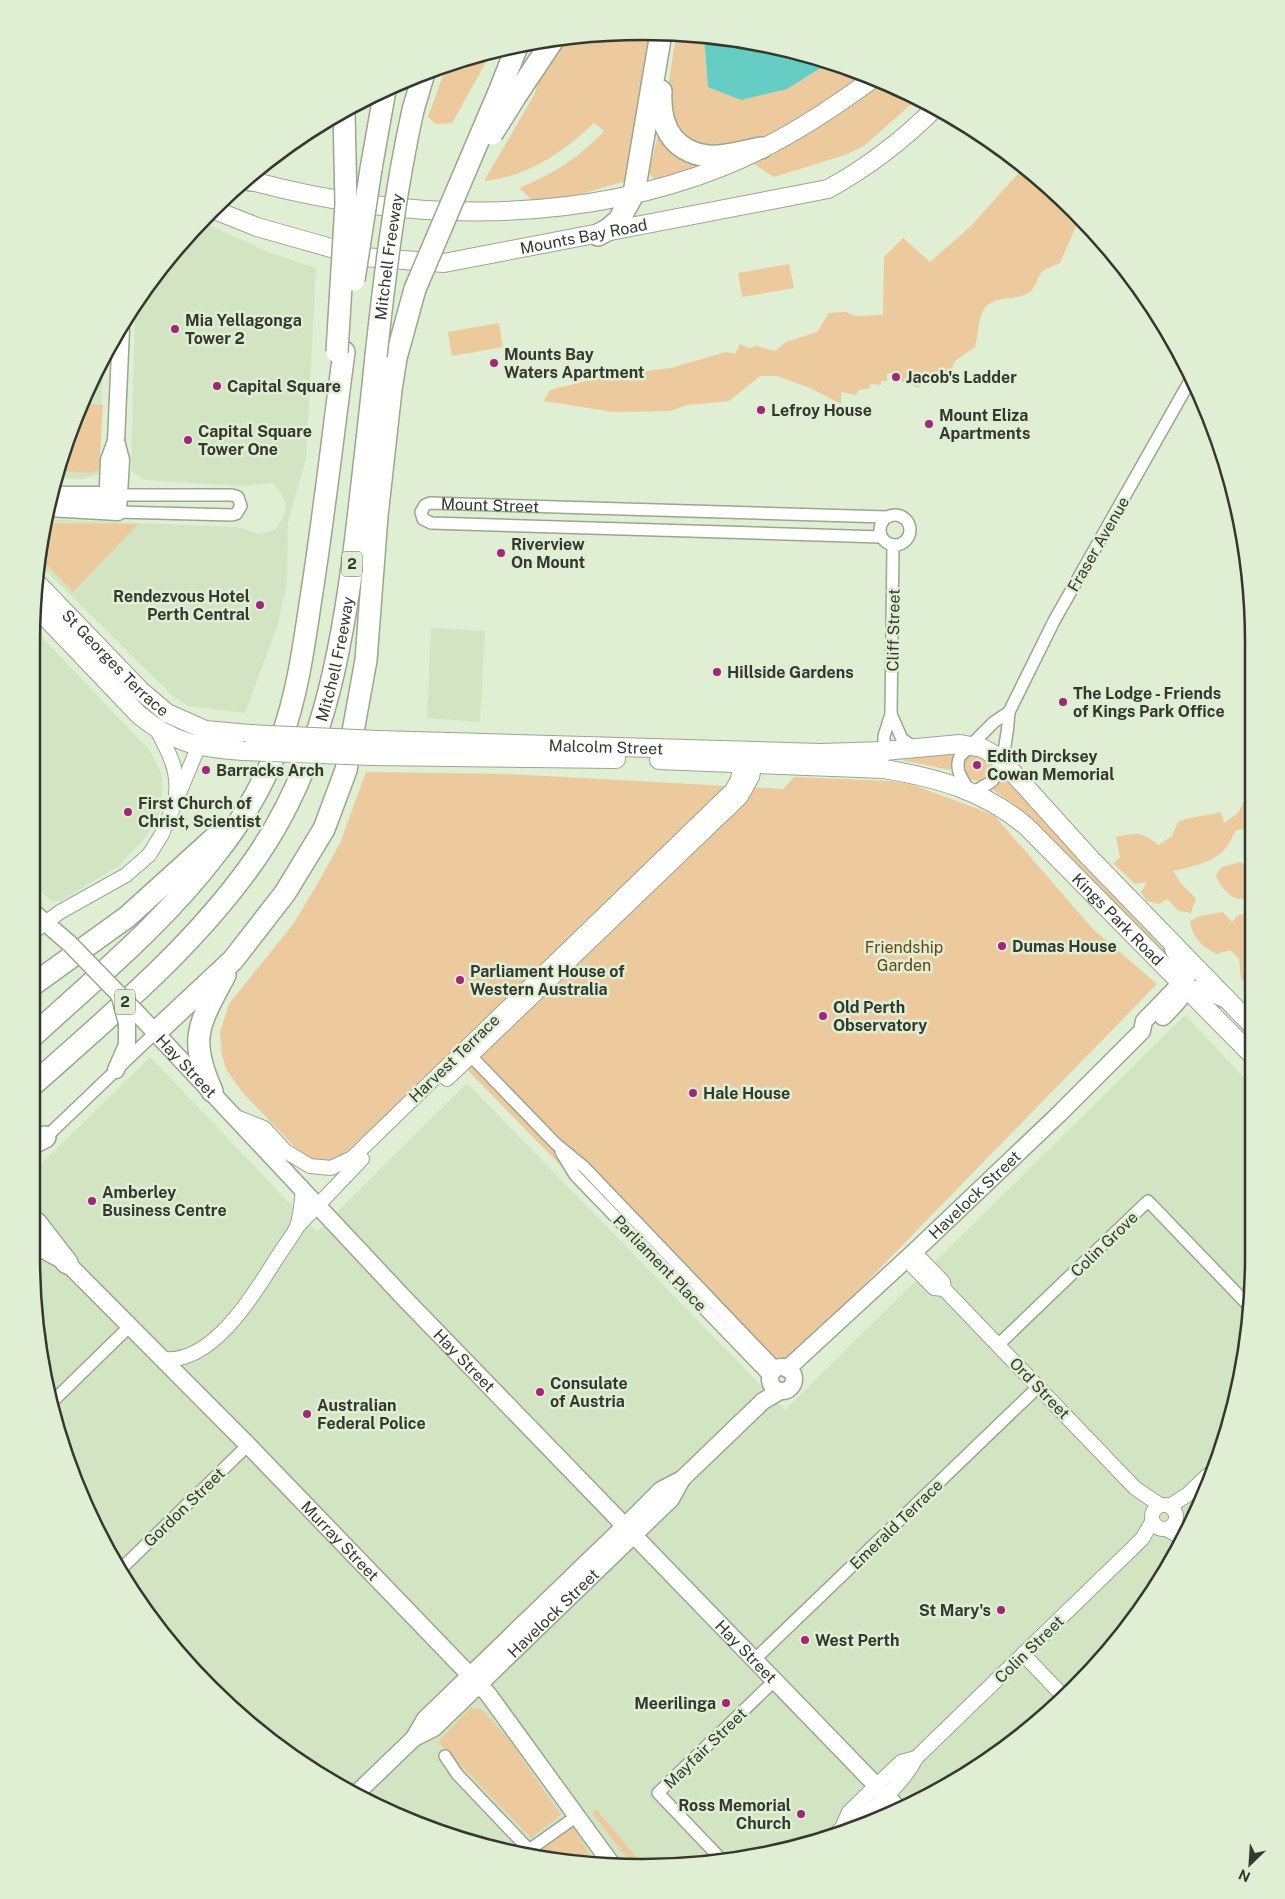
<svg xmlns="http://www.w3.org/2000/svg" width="1285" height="1899" font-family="'Public Sans',sans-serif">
<rect width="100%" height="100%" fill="#e0eed4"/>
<g fill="#d3e4c3">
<path d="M 201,221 L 270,253 L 316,268 L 306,459 L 288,522 L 287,584 L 277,627 L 245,713 L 188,706 L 173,696 L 39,564 L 45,519 L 237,527 L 259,534 L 275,530 L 285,514 L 286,503 L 279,490 L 272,483 L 240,486 L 144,480 L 131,471 L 135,306 L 157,271 Z"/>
<path d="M 103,358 L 100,474 L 82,479 L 58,478 L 94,372 Z"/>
<path d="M 33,628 L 150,751 L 162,775 L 162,802 L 159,814 L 145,838 L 117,867 L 61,901 L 51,901 L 33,883 Z"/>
<path d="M 431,628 L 485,631 L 480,722 L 427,718 Z"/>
<path d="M 1185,1015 L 1254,1088 L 1254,1256 L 1242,1375 L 1191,1527 L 1151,1596 L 1075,1689 L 948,1786 L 839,1835 L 762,1856 L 602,1866 L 523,1856 L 409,1821 L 270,1741 L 183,1660 L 134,1596 L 64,1453 L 37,1337 L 35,1170 L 150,1057 L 317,1232 L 467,1083 L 785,1410 Z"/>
</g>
<g fill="#edc99e">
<path d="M 642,31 L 650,32 L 631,148 L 629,180 L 578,195 L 533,201 L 519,188 C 553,174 579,158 604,131 L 594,123 C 564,152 527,177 484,181 L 534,95 L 543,70 L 563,39 Z"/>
<path d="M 676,35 L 704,37 L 708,87 L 787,89 L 829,63 L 866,75 L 785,129 L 748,145 L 701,149 L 676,132 L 666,101 Z"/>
<path d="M 491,53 L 452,123 L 436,124 L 428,117 L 446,67 Z"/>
<path d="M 881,80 L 917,99 L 864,146 L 845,155 L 774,177 L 754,164 L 774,154 Z"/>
<path d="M 658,135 L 719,160 L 656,180 L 649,174 Z"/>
<path d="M 1023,168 L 1080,217 L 1060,263 C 1055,266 1046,268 1042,272 C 1037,277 1036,287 1030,292 C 1025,296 1017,297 1011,298 C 975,300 982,320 975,347 L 955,361 L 946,384 L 921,385 L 917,388 L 907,382 L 901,382 L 902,374 L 887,373 L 887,381 L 881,381 L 881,385 L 870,384 L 870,388 L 859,390 L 856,395 L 841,392 L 841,404 L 810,388 L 777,376 L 760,376 L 729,401 L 687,405 L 670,411 L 614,412 L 544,401 L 550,390 L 611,375 L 671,368 L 726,352 L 735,354 L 740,344 L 749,348 L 757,346 L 775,351 L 786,342 L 817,332 L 829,313 L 846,312 L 856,316 L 883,315 L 884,257 L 903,238 L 930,262 L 971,226 Z"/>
<path d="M 789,264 L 794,288 L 742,297 L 738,273 Z"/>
<path d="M 499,323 L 503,347 L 452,356 L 448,332 Z"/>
<path d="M 83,404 L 103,405 L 99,469 L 93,473 L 61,471 Z"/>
<path d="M 43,523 L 138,524 L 73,592 L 40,558 Z"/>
<path d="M 957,750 L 950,770 L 901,760 L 943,751 Z"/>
<path d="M 974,753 L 990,760 L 993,771 L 991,776 C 981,782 975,783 965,776 L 962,761 L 965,756 Z"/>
<path d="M 366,772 L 506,774 L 783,789 L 794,777 L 890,781 L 911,784 L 994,815 L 1092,928 L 1157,984 L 770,1381 L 454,1056 L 331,1165 L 309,1162 L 244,1094 L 227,1071 L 222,1056 L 220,1032 L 229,1004 L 294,923 L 319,881 L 340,843 Z"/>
<path d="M 1003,772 L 1006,772 L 1127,910 L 1179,965 L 1184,975 L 1029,822 L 1014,804 L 993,790 Z"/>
<path d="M 1245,799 L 1254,803 L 1254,855 L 1244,850 L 1248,837 L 1245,828 L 1235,831 C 1224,861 1202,864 1173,871 L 1182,885 L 1196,898 L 1191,913 L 1179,911 L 1167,899 L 1159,904 L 1147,901 L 1141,892 L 1147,882 L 1135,884 L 1113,863 L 1120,858 L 1116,837 C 1137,832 1142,832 1159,845 L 1172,836 L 1178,822 C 1191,816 1207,816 1221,812 L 1224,823 L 1238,813 Z"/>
<path d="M 1240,862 L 1251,868 L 1254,866 L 1254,901 C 1248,897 1244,900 1238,899 C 1227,896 1219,884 1216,875 L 1222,867 Z"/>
<path d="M 1223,912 L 1232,922 L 1240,914 L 1254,914 L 1254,986 L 1241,979 L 1239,959 L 1230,950 L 1217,954 C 1202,947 1192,937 1190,921 L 1200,916 Z"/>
<path d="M 470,1708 L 481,1709 L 507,1737 L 561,1815 L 531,1838 L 438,1742 Z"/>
<path d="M 596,1809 L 642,1864 L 632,1864 L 592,1813 Z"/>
<path d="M 573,1826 L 596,1866 L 550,1859 L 541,1850 Z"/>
</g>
<path fill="#66cdc4" d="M 704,37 L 761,43 L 829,63 L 787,89 L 741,100 L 708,87 Z"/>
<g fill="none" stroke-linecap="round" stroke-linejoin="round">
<defs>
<g id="minor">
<path d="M 118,512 L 232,515 L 236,514 L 241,506 L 238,497 L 232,495 L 119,495"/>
<circle cx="895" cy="530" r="15"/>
<path id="s1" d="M 881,537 L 431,523 L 423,519 L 421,512 L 425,505 L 430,503 L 886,517"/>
<path d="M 891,714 L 902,739 L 915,748"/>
<path d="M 884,757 L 884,736 L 891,714 L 893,545"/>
<path d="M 969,790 C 962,779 954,769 960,756 L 994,722 L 1009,712"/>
<path d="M 973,792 C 980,788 988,785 993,780 C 1004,766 1008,729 1009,712 L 1054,621 L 1191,379"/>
<path d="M 465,1050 L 556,1144 L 584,1167 L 777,1369"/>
<path d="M 43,1140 L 156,1032"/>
<path d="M 561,1152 L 575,1175 L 770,1377"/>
<path d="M 998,1345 L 1148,1201 L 1249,1306"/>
<path d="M 52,1402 L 130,1326"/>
<path d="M 121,1569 L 248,1445"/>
<path d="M 754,1660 L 1038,1387"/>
<path d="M 445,1756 L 457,1774 L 537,1858"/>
<path d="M 529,1850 L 577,1816"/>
<path d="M 721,1859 L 658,1793 L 774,1681"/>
</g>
<g id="tertiary">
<path d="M 156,728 C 167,749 179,769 176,794"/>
<path d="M 33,932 L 60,912 L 126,875 L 149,855 L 162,834 L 202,738"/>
<path d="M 447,1079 L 741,797 L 752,777 L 757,754"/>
<path d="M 236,1117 L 264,1128 L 285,1151 L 310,1166 L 331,1168 L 352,1158 L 732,790 L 738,779 L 743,754"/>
<path d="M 297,1227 L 362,1159"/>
<path d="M 914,1252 L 943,1282 L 944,1289 L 1135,1488 L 1160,1505"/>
<path d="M 906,1259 L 934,1288 L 944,1289"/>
<path d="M 163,1359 C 211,1364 251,1299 273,1264 C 280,1252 289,1241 296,1229 C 301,1218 301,1203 303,1191"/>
<circle cx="1164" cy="1517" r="12"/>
<path d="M 1170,1506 L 1187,1495 L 1208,1475"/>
<path d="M 1166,1529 L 1184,1539"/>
<path d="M 1023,1654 L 1064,1697"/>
<path d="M 842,1828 C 867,1817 904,1783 916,1758 L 1142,1539 L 1152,1522"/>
<path d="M 832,1837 L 842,1828 L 849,1812 L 901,1762 L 916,1758"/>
</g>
<g id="secondary">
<path d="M 53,495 L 118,495"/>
<path d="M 48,508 L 118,512 L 121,460 L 116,441"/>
<path d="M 107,511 L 109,460 L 116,441 L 121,329"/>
<path d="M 33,912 L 70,944"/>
<path id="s2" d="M 138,1014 L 404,1298 L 898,1808"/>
<path d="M 1163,1017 C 1191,989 1194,983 1173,949"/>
<path d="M 116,1070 L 127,1045 L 127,1023"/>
<path id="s3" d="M 36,1246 L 67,1263 L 248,1445 L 488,1694 L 613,1866"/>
<circle cx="782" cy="1379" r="12"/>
<path id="s4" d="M 787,1369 L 914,1252 L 1059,1114 L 1142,1031 L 1144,1021 L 1175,989 L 1201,989 L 1224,999"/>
<path id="s5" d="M 414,1738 L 434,1728 L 671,1499 L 682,1479"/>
<path d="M 358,1792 L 414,1738 L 425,1719 L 637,1514 L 661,1490 L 682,1479 L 763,1401 L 780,1391"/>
</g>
<g id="primary">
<path d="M 248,180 C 401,222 573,226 722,167 C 777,145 828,112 875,77"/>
<path id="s6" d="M 212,209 L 257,227 L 363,257 L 444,263 L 828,189 C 868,167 902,141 934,109"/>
<path d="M 48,509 L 51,508"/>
<path id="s7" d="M 37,583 L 141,691 L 167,713 L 205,730 L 250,734"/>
<path d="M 35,606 L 139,715 C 173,743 199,748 243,751"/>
<path id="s8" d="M 378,740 L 821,753 L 884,751 L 960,744 L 982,748 L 993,754 L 1006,765 L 1089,857 L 1254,1027"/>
<path d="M 372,756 L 616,759"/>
<path id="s9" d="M 659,760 L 884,769 C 938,778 985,791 1027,827 L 1254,1057"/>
</g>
<g id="motorway">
<path d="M 661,91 C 659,124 671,151 707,156 C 724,158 744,151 761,148"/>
<path d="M 499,92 L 518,44"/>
<path d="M 517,94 L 553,40"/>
<path d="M 413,110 L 424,73"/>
<path d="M 371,169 L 385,90"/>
<path d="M 249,179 L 251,180"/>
<path d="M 598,235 L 609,229 L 619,220 L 634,193 L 661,33"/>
<path d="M 34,984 L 127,917 L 221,832"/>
<path d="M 156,1032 L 233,960 L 285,893 L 324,829 L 346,770 L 366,660 L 377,516 L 391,390 L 396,358 L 415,289"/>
<path d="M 34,1035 C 97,977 163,923 215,855 C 243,820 267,778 282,736 C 298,692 304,644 311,598 C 324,516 333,434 344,352"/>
<path id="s10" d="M 35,1083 C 111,1015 191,949 251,865 C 321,768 342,653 356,536 C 363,476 370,416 376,356"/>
<path d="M 212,1091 C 188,1038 199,1024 225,975"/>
<path d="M 35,1142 L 45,1137"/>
<path d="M 36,1223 L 67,1263"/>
</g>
</defs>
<use href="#minor" stroke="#9aa78f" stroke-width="14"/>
<use href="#tertiary" stroke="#9aa78f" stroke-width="16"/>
<use href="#secondary" stroke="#9aa78f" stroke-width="19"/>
<use href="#primary" stroke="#9aa78f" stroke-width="20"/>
<use href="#motorway" stroke="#9aa78f" stroke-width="24"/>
<use href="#minor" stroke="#fff" stroke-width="11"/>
<use href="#tertiary" stroke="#fff" stroke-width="14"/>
<use href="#secondary" stroke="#fff" stroke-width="16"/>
<use href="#primary" stroke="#fff" stroke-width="18"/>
<use href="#motorway" stroke="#fff" stroke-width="21"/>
<defs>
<g id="secondary-bridge">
<path d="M 70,944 L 138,1014"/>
<path d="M 120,997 L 127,1023"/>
</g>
<g id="primary-bridge">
<path d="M 250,734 L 378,740"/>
<path d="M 243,751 L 372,756"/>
</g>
<g id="motorway-bridge">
<path d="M 492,134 L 517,94"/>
<path d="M 354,280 L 371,169"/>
<path d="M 415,289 L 499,92"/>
<path d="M 337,352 L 346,204 L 344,112"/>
<path id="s11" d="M 376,356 C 385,273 395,192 413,110"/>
</g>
</defs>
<use href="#secondary-bridge" stroke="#9aa78f" stroke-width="19" stroke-linecap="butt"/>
<use href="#primary-bridge" stroke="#9aa78f" stroke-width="20" stroke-linecap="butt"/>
<use href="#motorway-bridge" stroke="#9aa78f" stroke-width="24" stroke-linecap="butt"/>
<use href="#secondary-bridge" stroke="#fff" stroke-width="16"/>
<use href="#primary-bridge" stroke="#fff" stroke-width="18"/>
<use href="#motorway-bridge" stroke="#fff" stroke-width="21"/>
</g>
<g fill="#a12579" stroke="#e0eed4" stroke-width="2">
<circle cx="175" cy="329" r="5"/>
<circle cx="494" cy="363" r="5"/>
<circle cx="896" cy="377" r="5"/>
<circle cx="217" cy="386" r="5"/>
<circle cx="761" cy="410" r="5"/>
<circle cx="929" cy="424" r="5"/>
<circle cx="188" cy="440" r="5"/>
<circle cx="501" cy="553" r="5"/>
<circle cx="260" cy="605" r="5"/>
<circle cx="717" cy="672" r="5"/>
<circle cx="1063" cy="702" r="5"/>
<circle cx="977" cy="765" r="5"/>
<circle cx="206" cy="770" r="5"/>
<circle cx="128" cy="812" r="5"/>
<circle cx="1002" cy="946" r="5"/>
<circle cx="460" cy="980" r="5"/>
<circle cx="823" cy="1016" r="5"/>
<circle cx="693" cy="1093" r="5"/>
<circle cx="92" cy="1201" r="5"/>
<circle cx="540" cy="1392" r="5"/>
<circle cx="307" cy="1414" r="5"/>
<circle cx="1001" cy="1610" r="5"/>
<circle cx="805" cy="1640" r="5"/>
<circle cx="726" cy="1703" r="5"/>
<circle cx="801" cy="1814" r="5"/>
</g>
<g text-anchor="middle" stroke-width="5" stroke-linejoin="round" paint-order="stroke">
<g fill="#e0eed4" stroke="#686f60" stroke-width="1">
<rect x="342" y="551.5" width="20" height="25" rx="4"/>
<rect x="115" y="989.5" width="20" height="25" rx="4"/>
</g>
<g font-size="15" font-weight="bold" fill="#34392f">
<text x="352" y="569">2</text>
<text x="125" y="1007">2</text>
</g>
<g font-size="16" fill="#34392f" stroke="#e0eed4">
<text dy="6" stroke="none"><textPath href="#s6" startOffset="382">Mounts Bay Road</textPath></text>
<text dy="6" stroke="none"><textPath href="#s11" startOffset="100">Mitchell Freeway</textPath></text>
<text dy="6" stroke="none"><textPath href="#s1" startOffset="540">Mount Street</textPath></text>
<text transform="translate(1098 544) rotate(-60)" y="6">Fraser Avenue</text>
<text transform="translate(893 630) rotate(-89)" y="6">Cliff Street</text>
<text dy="6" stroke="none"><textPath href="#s10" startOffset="532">Mitchell Freeway</textPath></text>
<text dy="6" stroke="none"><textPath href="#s7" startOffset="112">St Georges Terrace</textPath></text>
<text dy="6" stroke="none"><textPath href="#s8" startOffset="228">Malcolm Street</textPath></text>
<text dy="6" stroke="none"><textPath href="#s9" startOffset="511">Kings Park Road</textPath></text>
<text transform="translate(454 1058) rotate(-44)" y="6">Harvest Terrace</text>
<text dy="6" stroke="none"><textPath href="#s2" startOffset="71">Hay Street</textPath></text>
<text dy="6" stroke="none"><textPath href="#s4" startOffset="256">Havelock Street</textPath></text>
<text transform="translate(1104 1244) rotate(-44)" y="6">Colin Grove</text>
<text transform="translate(660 1263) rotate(46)" y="6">Parliament Place</text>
<text dy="6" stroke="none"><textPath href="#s2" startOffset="476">Hay Street</textPath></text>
<text transform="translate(1040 1388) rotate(46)" y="6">Ord Street</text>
<text transform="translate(184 1507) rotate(-44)" y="6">Gordon Street</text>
<text transform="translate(896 1524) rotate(-44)" y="6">Emerald Terrace</text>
<text dy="6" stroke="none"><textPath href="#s3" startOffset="425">Murray Street</textPath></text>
<text dy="6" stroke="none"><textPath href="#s5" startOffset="188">Havelock Street</textPath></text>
<text transform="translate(1029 1649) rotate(-44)" y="6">Colin Street</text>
<text dy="6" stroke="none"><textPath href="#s2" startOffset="881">Hay Street</textPath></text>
<text transform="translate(705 1748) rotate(-44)" y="6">Mayfair Street</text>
</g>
<g font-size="16" font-weight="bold" fill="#34392f" stroke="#e0eed4" text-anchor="start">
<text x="185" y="326">Mia Yellagonga<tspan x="185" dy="18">Tower 2</tspan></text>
<text x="504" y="360">Mounts Bay<tspan x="504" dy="18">Waters Apartment</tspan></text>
<text x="906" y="383">Jacob's Ladder</text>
<text x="227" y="392">Capital Square</text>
<text x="771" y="416">Lefroy House</text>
<text x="939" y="421">Mount Eliza<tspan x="939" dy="18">Apartments</tspan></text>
<text x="198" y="437">Capital Square<tspan x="198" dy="18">Tower One</tspan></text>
<text x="511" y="550">Riverview<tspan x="511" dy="18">On Mount</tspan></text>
<text x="250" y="602" text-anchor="end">Rendezvous Hotel<tspan x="250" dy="18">Perth Central</tspan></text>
<text x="727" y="678">Hillside Gardens</text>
<text x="1073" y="699">The Lodge - Friends<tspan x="1073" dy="18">of Kings Park Office</tspan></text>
<text x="987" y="762">Edith Dircksey<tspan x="987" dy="18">Cowan Memorial</tspan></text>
<text x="216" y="776">Barracks Arch</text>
<text x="138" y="809">First Church of<tspan x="138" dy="18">Christ, Scientist</tspan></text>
<text x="1012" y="952">Dumas House</text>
<text x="470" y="977">Parliament House of<tspan x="470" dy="18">Western Australia</tspan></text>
<text x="833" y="1013">Old Perth<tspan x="833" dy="18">Observatory</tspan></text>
<text x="703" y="1099">Hale House</text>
<text x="102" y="1198">Amberley<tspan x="102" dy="18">Business Centre</tspan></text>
<text x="550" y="1389">Consulate<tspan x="550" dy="18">of Austria</tspan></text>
<text x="317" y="1411">Australian<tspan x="317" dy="18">Federal Police</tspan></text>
<text x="991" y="1616" text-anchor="end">St Mary's</text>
<text x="815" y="1646">West Perth</text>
<text x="716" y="1709" text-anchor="end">Meerilinga</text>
<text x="791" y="1811" text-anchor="end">Ross Memorial<tspan x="791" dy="18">Church</tspan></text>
</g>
<g font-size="16" fill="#674517" stroke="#e0eed4">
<text x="904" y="953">Friendship<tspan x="904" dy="18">Garden</tspan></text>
</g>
</g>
<path d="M0 0H1285V1899H0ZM642 40H643A602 602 0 0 1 1245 642V1257A602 602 0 0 1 643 1859H642A602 602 0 0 1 40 1257V642A602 602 0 0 1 642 40Z" fill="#e0eed4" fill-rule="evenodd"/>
<path fill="none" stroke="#34392f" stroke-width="2.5" d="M642 40H643A602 602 0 0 1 1245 642V1257A602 602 0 0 1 643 1859H642A602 602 0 0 1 40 1257V642A602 602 0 0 1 642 40Z"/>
<g transform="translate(1250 1864) rotate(205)" stroke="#e0eed4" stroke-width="4" paint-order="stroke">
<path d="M0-4L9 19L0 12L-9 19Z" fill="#34392f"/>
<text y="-8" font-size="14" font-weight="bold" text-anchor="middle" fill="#34392f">N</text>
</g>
</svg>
